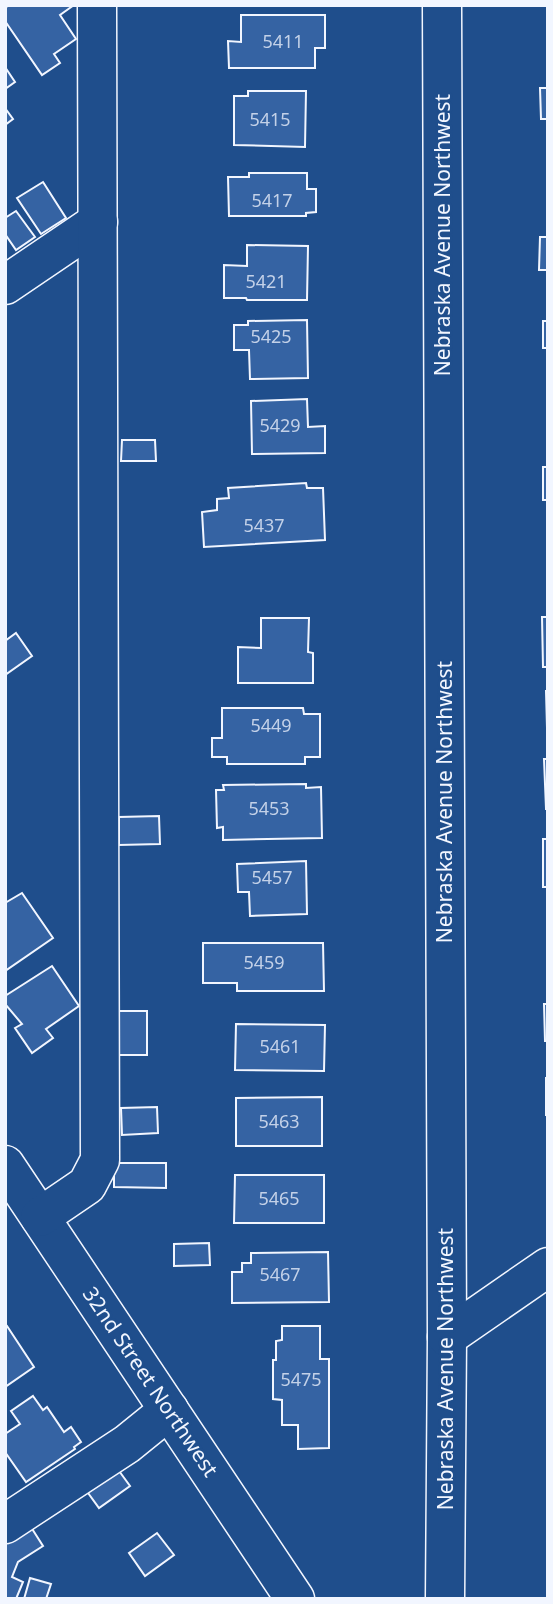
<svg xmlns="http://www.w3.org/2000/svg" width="553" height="1604" font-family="'Noto Sans',sans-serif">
<rect width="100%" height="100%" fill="#1f4e8c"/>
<g fill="#3563a3" stroke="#f2f6ff" stroke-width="2">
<path d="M 9,5 L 74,5 L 60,15 L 76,39 L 54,54 L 60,63 L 42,75 L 5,21 L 5,8 Z"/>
<path d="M 241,15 L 325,15 L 325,48 L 315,48 L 315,68 L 229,68 L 228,41 L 241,42 Z"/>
<path d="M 5,67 L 15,82 L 5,89 Z"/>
<path d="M 540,88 L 548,88 L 548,119 L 541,119 Z"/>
<path d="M 248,91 L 306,91 L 305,147 L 234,145 L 234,96 L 248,96 Z"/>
<path d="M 5,108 L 13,119 L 5,125 Z"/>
<path d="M 249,173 L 307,173 L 307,189 L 316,189 L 316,212 L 306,213 L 306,216 L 229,216 L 228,177 L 249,177 Z"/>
<path d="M 43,182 L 66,218 L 41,234 L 17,198 Z"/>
<path d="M 16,211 L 35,237 L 16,250 L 5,234 L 5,218 Z"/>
<path d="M 540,237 L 548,237 L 548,270 L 539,270 Z"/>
<path d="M 247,245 L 308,246 L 307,300 L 247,300 L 246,298 L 224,298 L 224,265 L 247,266 Z"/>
<path d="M 307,320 L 308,378 L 250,379 L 249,350 L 234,350 L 234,325 L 248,325 L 248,321 Z"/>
<rect x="543" y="321" width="5" height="27"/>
<path d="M 307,399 L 308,427 L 325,426 L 325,453 L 252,454 L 251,401 Z"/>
<path d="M 122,440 L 155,440 L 156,461 L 121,461 Z"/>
<rect x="543" y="467" width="5" height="33"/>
<path d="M 306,483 L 307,488 L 323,488 L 325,540 L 204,547 L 202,512 L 217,510 L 217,499 L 229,498 L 228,488 Z"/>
<path d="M 542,617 L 548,617 L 548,667 L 543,667 Z"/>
<path d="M 261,618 L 309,618 L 308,652 L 313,653 L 313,683 L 238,683 L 238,647 L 261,648 Z"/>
<path d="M 16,633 L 32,656 L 5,675 L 5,641 Z"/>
<path d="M 546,691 L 548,691 L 547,728 Z"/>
<path d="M 222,708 L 303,708 L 304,714 L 320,714 L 320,757 L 305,757 L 305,764 L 227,764 L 227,757 L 212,757 L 212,738 L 222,738 Z"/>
<path d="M 544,759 L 548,759 L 548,809 L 546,809 Z"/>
<path d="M 306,784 L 306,788 L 321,787 L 322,838 L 223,840 L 223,827 L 217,828 L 216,790 L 224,790 L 223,785 Z"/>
<path d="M 159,816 L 160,844 L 119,845 L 119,817 Z"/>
<rect x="543" y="839" width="5" height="48"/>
<path d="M 306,861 L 307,914 L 250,916 L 249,892 L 238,892 L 237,864 Z"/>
<path d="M 22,893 L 53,938 L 5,971 L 5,903 Z"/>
<path d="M 203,943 L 323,943 L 324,991 L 237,991 L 237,983 L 203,983 Z"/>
<path d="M 52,966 L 79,1006 L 46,1029 L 53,1038 L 32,1053 L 15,1028 L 22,1024 L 5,1004 L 5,996 Z"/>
<path d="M 544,1004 L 548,1004 L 548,1041 L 545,1041 Z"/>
<path d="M 117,1011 L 147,1011 L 147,1055 L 116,1055 Z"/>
<path d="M 236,1024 L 325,1025 L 324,1071 L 235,1070 Z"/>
<rect x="546" y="1078" width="2" height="37"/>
<path d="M 322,1097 L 322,1146 L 236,1146 L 236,1098 Z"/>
<path d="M 157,1107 L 158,1133 L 122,1135 L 121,1108 Z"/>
<path d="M 114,1163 L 166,1163 L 166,1188 L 114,1187 Z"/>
<path d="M 235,1175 L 324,1175 L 324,1223 L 234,1223 Z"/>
<path d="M 209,1243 L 210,1265 L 174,1266 L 174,1244 Z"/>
<path d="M 328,1252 L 329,1302 L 232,1303 L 232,1272 L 242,1272 L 242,1263 L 251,1263 L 251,1253 Z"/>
<path d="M 7,1326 L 34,1367 L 5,1387 L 5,1327 Z"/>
<path d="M 282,1326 L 320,1326 L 320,1359 L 329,1359 L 329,1448 L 298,1449 L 298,1425 L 282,1425 L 282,1400 L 273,1399 L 273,1360 L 276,1360 L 276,1341 L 282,1340 Z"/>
<path d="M 33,1396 L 43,1410 L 47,1407 L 64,1432 L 71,1427 L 81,1442 L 74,1447 L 75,1449 L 26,1482 L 5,1452 L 5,1434 L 20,1424 L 11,1411 Z"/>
<path d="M 114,1464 L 130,1486 L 99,1508 L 83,1486 Z"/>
<path d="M 29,1524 L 43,1546 L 18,1562 L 12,1577 L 23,1582 L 16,1599 L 5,1599 L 5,1539 Z"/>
<path d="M 157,1533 L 174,1555 L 145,1576 L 129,1553 Z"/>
<path d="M 30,1578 L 51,1584 L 46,1599 L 24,1599 Z"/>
</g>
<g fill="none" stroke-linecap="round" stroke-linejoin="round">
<defs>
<g id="minor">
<path d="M 442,5 L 447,1337 L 445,1599"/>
<path d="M 5,285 L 98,222"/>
<path d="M 5,1165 L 295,1599"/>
<path d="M 40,1217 L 87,1185 L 100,1160 L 97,5"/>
<path d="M 447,1337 L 548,1267"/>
<path d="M 5,1524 L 127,1444 L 169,1410"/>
</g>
</defs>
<use href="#minor" stroke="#f2f6ff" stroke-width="41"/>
<use href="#minor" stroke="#1f4e8c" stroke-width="38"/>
</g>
<g text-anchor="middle" stroke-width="5" stroke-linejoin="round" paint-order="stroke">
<g font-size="18" fill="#c3d1e8">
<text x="283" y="48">5411</text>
<text x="270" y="126">5415</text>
<text x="272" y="207">5417</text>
<text x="266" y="288">5421</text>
<text x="271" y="343">5425</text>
<text x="280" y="432">5429</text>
<text x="264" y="532">5437</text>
<text x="271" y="732">5449</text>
<text x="269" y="815">5453</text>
<text x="272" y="884">5457</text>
<text x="264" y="969">5459</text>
<text x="280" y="1053">5461</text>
<text x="279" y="1128">5463</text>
<text x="279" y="1205">5465</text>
<text x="280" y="1281">5467</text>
<text x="301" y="1386">5475</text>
</g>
<g font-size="21" fill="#f2f6ff" stroke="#1f4e8c">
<text transform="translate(443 235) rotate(-90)" y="7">Nebraska Avenue Northwest</text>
<text transform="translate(445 802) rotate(-90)" y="7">Nebraska Avenue Northwest</text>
<text transform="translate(446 1369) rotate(-90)" y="7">Nebraska Avenue Northwest</text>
<text transform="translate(150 1382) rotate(56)" y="7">32nd Street Northwest</text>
</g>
</g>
<rect width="553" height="1604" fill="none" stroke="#f2f6ff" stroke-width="14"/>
</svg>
